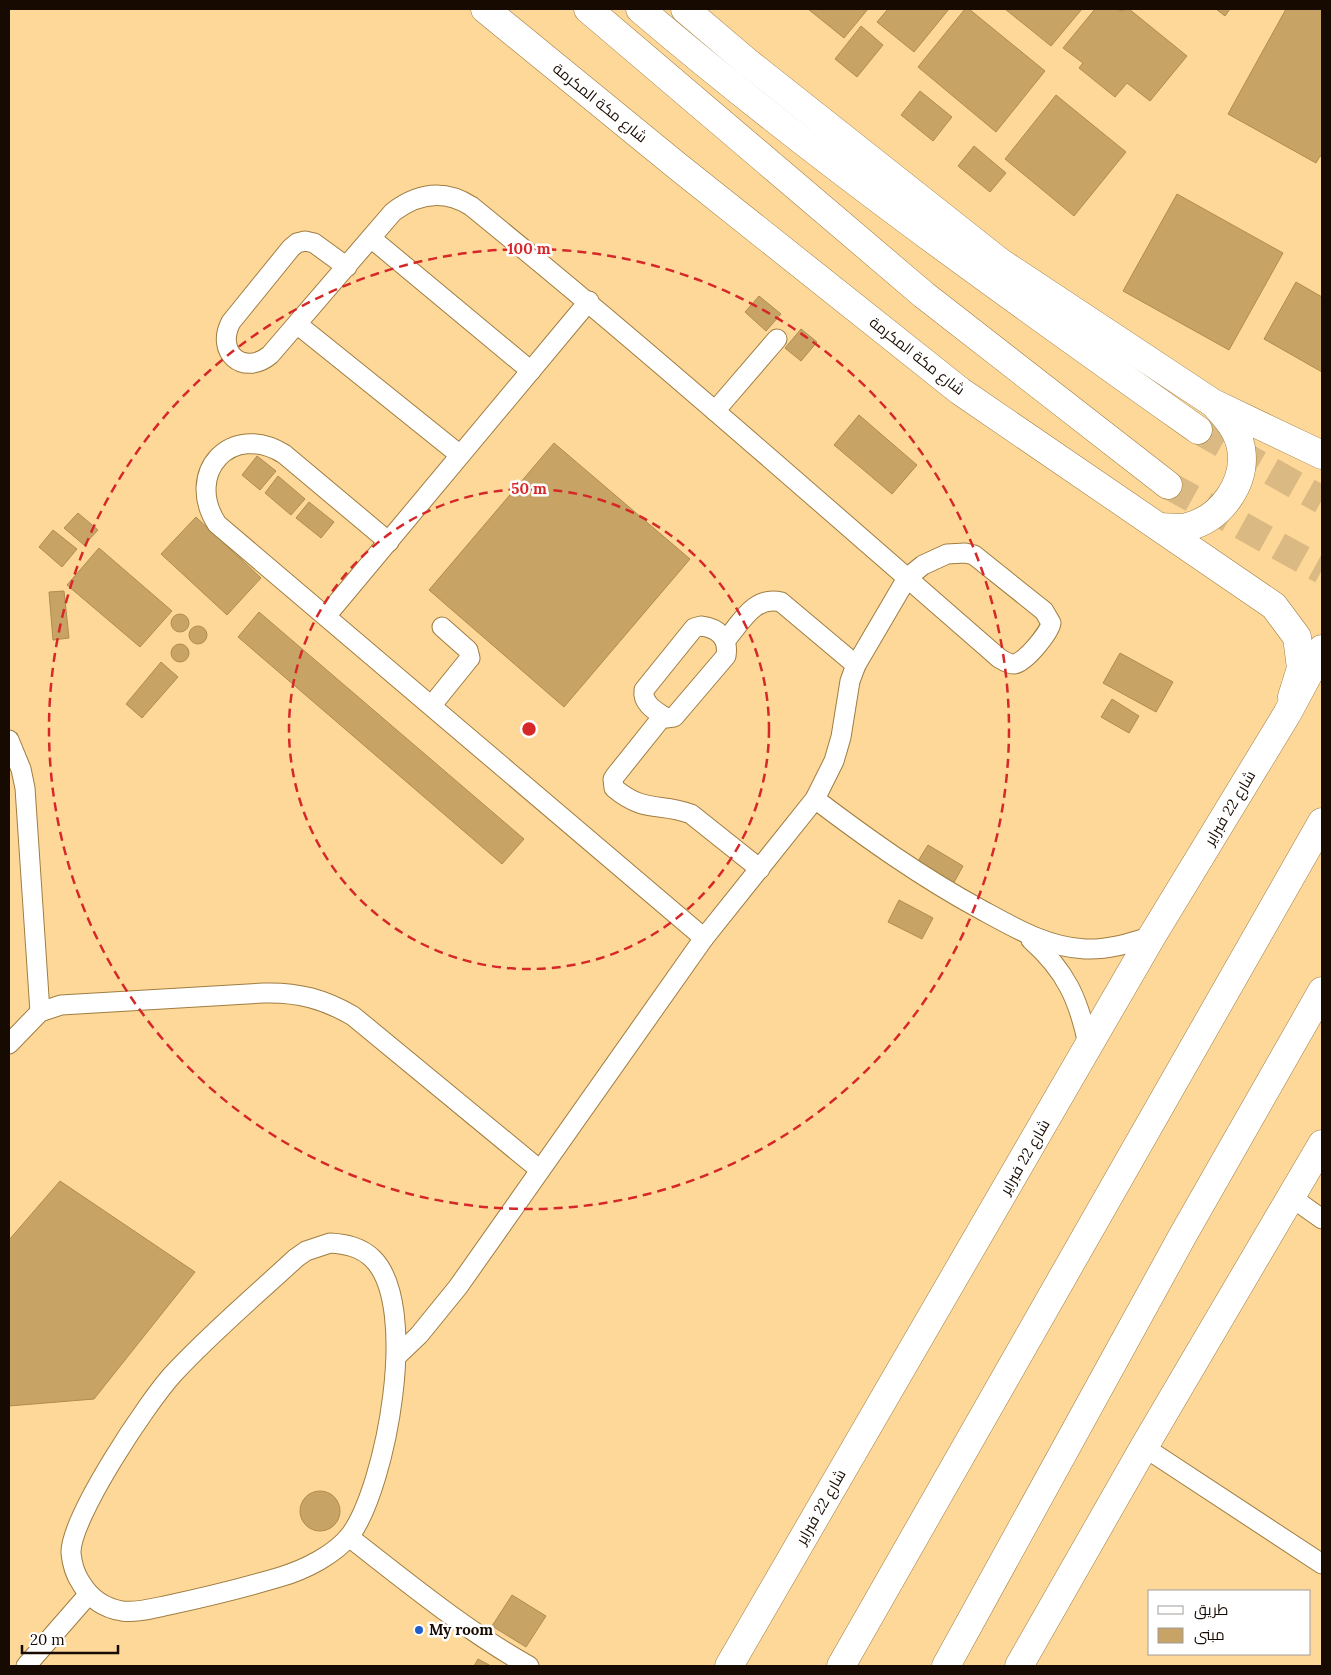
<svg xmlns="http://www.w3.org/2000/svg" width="1331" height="1675" font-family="Lora,Cairo,serif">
<rect width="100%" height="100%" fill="#fdd899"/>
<g fill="#c7a365" stroke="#af8c4f">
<path d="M 808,9 L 868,9 L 844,38 Z"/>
<path d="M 888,9 L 949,9 L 914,52 L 877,22 Z"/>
<path d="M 965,9 L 969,9 L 1045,71 L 996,132 L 918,67 Z"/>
<path d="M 1005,9 L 1082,9 L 1051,46 Z"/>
<path d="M 1095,9 L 1117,9 L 1119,11 L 1129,9 L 1187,56 L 1150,101 L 1127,83 L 1115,97 L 1079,68 L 1083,63 L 1063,48 Z"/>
<path d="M 1216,9 L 1230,9 L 1225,16 Z"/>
<path d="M 1286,9 L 1322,9 L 1322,157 L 1320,156 L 1316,163 L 1228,114 Z"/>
<path d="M 861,26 L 883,45 L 857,77 L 835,59 Z"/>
<path d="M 920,91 L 952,117 L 933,141 L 901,115 Z"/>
<path d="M 1056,95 L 1126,152 L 1074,216 L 1005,159 Z"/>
<path d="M 974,146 L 1006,173 L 990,192 L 958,166 Z"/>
<path d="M 1177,194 L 1283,253 L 1229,350 L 1123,291 Z"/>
<path d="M 1296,282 L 1322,297 L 1322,372 L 1264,339 Z"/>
<path d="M 759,296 L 781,314 L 766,331 L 745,312 Z"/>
<path d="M 801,329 L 817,342 L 801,361 L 785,348 Z"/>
<path d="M 859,415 L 917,465 L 892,494 L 834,445 Z"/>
<path d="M 554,443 L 690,559 L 564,707 L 429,590 Z"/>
<path d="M 257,456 L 276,471 L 260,490 L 242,475 Z"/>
<path d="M 278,476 L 305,499 L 291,515 L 265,493 Z"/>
<path d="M 309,502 L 334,522 L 321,538 L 296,518 Z"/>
<path d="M 78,513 L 98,530 L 84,545 L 64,528 Z"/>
<path d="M 196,517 L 261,578 L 227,615 L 161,554 Z"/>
<path d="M 53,530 L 77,549 L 62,567 L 39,547 Z"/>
<path d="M 99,548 L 172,611 L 140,647 L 67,585 Z"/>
<path d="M 64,591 L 69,638 L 53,640 L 49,592 Z"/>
<path d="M 259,612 L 524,839 L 502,864 L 238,637 Z"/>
<circle cx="180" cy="623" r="9"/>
<circle cx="198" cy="635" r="9"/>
<circle cx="180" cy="653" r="9"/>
<path d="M 1120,653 L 1173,682 L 1156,712 L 1103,683 Z"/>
<path d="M 161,662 L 178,677 L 142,718 L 126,704 Z"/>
<path d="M 1112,699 L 1139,716 L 1129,733 L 1101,717 Z"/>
<path d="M 928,845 L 963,866 L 952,886 L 915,866 Z"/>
<path d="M 899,900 L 933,918 L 922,939 L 888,922 Z"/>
<path d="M 60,1181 L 195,1272 L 94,1399 L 9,1406 L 9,1240 Z"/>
<circle cx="320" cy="1511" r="20"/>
<path d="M 512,1595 L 546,1616 L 526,1647 L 492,1626 Z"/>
<path d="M 478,1659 L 491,1666 L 474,1666 Z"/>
</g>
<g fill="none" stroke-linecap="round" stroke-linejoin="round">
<g stroke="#dab982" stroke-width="28" stroke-dasharray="28 14" stroke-linecap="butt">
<path d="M 1198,430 L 1322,500"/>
<path d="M 1168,485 L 1322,570"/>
</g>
<defs>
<g id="lane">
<path d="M 371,238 L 531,371"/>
<path d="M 347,267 L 314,243 L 305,241 L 297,243 L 291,248 L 231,322 C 215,352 243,377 270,355 L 393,212 C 418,193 444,189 471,206 C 651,352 824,506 999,658 C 1004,661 1008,664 1014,664 C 1025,663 1049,633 1051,623 L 1044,611 L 974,555 L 965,553 L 947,554 L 923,565 L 907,578 L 856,665 L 850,681 L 841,737 L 834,761 L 815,799 L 704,938 L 458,1287 L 419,1335 L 397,1356"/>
<path d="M 297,324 L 460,455"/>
<path d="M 715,411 L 777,339"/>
<path d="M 389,542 L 284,454 C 231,421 184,473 217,524 L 704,938"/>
<path d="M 327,615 L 589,301"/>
<path d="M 701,626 C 718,628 729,638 726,656 L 674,717 L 666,718 C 656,711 642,704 644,690 L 694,628 Z"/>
<path d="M 725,641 C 741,623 754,595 781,602 L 856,665"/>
<path d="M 432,705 L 470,658 L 468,650 L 442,627"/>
<path d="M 663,716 L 615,776 L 613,779 L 614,788 C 645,814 660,802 691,814 L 760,869"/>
<path d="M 9,740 L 21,769 L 25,788 L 40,1012"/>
<path d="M 815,799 C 868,839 921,877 980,909 C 1013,927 1046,947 1085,949 C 1109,950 1130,943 1152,936"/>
<path d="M 1031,940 C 1066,971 1079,1000 1088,1045"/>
<path d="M 9,1044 L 40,1012 L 61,1005 L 264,993 C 298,992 324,999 353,1016 L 540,1170"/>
<path d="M 1291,1197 L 1322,1219"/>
<path d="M 330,1243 C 346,1244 361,1247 373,1259 C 420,1306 386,1485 351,1534 C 335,1555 304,1570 280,1577 C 243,1588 206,1597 169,1605 C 154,1608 137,1613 122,1611 C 104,1608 90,1598 81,1583 C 75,1574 72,1564 71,1553 C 70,1518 148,1401 174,1373 C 212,1332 255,1296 296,1258 L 306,1251 Z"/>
<path d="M 1144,1447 L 1322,1564"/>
<path d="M 349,1537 C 407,1582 465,1630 529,1666"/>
<path d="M 26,1666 L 88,1595"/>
</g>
<g id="street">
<path d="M 485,9 L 676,165 L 960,391 L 1274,606 L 1297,637 L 1301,668 L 1292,697"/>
<path d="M 685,9 L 746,61 L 1000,262 L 1213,403 L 1322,455"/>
<path d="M 1160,527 C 1168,527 1179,529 1187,527 C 1221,519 1247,483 1241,448 C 1238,430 1226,417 1215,405"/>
</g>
<g id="secondary">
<path d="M 588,9 L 924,295 L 1168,485"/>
<path d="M 640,9 C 817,160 1008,295 1198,430"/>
<path d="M 729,1666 L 1152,936 L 1287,714 L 1322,649"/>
<path d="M 1019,1666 L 1144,1447 L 1322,1144"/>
</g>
<g id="highway">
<path d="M 841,1666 L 1322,822"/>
<path d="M 946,1666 L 1183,1235 L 1322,991"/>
</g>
</defs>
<use href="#lane" stroke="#9f7d40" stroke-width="21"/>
<use href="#street" stroke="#9f7d40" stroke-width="29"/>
<use href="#secondary" stroke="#9f7d40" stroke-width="29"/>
<use href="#highway" stroke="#9f7d40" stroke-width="29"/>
<use href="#lane" stroke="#fff" stroke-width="19"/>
<use href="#street" stroke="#fff" stroke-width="28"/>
<use href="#secondary" stroke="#fff" stroke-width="28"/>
<use href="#highway" stroke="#fff" stroke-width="28"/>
</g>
<g fill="none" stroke="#d62828" stroke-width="2.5" stroke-dasharray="9 6">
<circle cx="529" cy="729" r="240"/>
<circle cx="529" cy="729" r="480"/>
</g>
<circle fill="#1e5fca" stroke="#fff" stroke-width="2" cx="419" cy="1630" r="5"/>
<g text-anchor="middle" stroke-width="5" stroke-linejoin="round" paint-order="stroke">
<g font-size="15" fill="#170a00" stroke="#fff">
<text transform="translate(600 103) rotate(39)" y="5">شارع مكة المكرمة</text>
<text transform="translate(917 356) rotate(38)" y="5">شارع مكة المكرمة</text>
<text transform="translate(1230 808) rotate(-59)" y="5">شارع 22 فبراير</text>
<text transform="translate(1025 1157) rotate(-60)" y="5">شارع 22 فبراير</text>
<text transform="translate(821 1507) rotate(-60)" y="5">شارع 22 فبراير</text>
</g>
<g font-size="15" font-weight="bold" fill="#170a00" stroke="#fff" text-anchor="start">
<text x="429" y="1635">My room</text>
</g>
</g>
<circle cx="529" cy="729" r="8" fill="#d62828" stroke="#fff" stroke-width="2.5"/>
<g font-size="15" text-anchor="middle" font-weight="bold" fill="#d62828" stroke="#fff" stroke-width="5" stroke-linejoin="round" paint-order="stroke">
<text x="529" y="254">100 m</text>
<text x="529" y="494">50 m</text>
</g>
<rect width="1331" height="1675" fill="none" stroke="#170a00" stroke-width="20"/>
<rect x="1148" y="1590" width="162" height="65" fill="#ffffff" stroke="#a29d99"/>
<rect x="1158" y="1606" width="25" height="8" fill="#ffffff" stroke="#a29d99"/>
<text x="1194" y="1615" font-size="15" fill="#170a00">طريق</text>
<rect x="1158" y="1628" width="25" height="15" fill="#c7a365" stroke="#a29d99"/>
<text x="1194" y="1640" font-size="15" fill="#170a00">مبنى</text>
<path d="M22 1645v8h96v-8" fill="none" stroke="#170a00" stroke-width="2.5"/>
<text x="30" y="1645" font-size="15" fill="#170a00" stroke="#ffffff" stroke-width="4" paint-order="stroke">20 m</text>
</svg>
